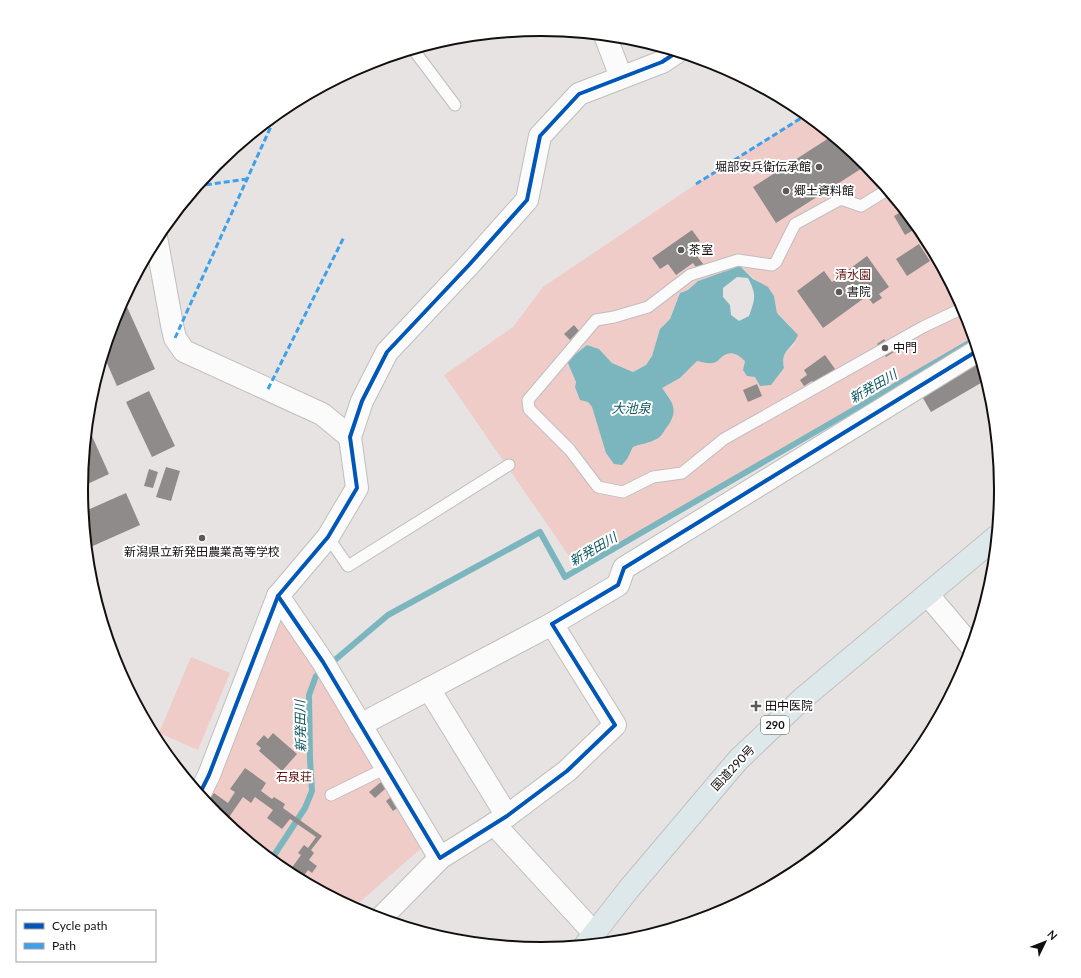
<svg xmlns="http://www.w3.org/2000/svg" width="1081" height="978" font-family="Lato,'Noto Sans JP',sans-serif">
<rect width="100%" height="100%" fill="#e7e3e3"/>
<g fill="#f0ccc8" fill-rule="evenodd">
<path d="M 806,115 L 866,164 L 923,234 L 966,313 L 974,340 L 578,569 L 444,375 L 513,327 L 543,287 L 696,184 ZM 740,266 L 774,296 L 777,313 L 790,326 L 795,344 C 786,352 781,355 784,368 L 770,385 L 743,370 L 745,361 C 738,355 732,350 723,356 C 720,358 718,361 716,362 C 710,365 703,362 697,361 L 680,378 L 662,388 L 671,400 L 657,440 L 633,447 L 632,451 L 607,453 L 592,407 L 575,387 L 576,382 L 567,361 L 599,349 L 612,363 L 633,372 L 646,365 L 652,356 L 660,330 L 670,319 L 680,293 L 688,290 L 698,281 Z"/>
<path d="M 278,602 L 426,844 L 353,908 L 285,871 L 215,814 L 200,796 Z"/>
<path d="M 191,657 L 230,673 L 198,750 L 159,733 Z"/>
</g>
<path fill="#7bb6bf" fill-rule="evenodd" d="M 740,266 L 753,279 L 768,287 L 774,296 L 777,313 L 798,335 C 792,350 780,350 784,368 L 771,385 L 760,386 L 755,377 L 747,376 L 743,370 L 745,361 C 738,355 732,350 723,356 C 720,358 718,361 716,362 C 710,365 703,362 697,361 L 680,378 L 662,388 C 673,403 679,410 667,427 C 664,431 661,437 657,439 C 650,443 640,444 633,447 L 627,459 L 622,465 L 614,464 L 606,453 L 592,407 L 588,402 L 580,400 L 575,387 L 576,382 L 567,361 L 587,345 L 599,349 L 612,363 L 633,372 L 646,365 L 652,356 L 660,329 L 670,319 L 680,293 L 688,290 L 698,281 ZM 737,277 L 748,278 C 757,295 755,299 749,316 L 739,321 L 731,315 L 730,305 L 723,297 L 723,288 Z"/>
<g fill="none" stroke-linecap="round" stroke-linejoin="round">
<path stroke="#7bb6bf" stroke-width="6" d="M 271,860 L 305,808 L 312,791 L 310,759 L 309,695 L 316,676 L 388,615 L 540,532 L 565,577 L 974,340"/>
</g>
<g fill="#8e8b8a">
<path d="M 832,136 L 842,144 L 847,152 L 849,150 L 867,165 L 776,223 L 753,187 Z"/>
<path d="M 904,210 L 915,229 L 905,235 L 894,216 Z"/>
<path d="M 692,230 L 700,241 L 694,245 L 700,254 L 697,256 L 704,265 L 697,269 L 693,263 L 676,275 L 668,264 L 660,269 L 652,258 Z"/>
<path d="M 919,244 L 930,261 L 907,276 L 896,259 Z"/>
<path d="M 867,256 L 889,287 L 879,294 L 882,298 L 873,304 L 867,296 L 823,328 L 797,291 L 824,271 L 832,282 Z"/>
<path d="M 123,298 L 155,369 L 117,386 L 103,354 L 116,313 Z"/>
<path d="M 574,325 L 579,331 L 570,340 L 564,334 Z"/>
<path d="M 884,339 L 894,352 L 886,357 L 877,344 Z"/>
<path d="M 825,355 L 835,369 L 814,384 L 812,381 L 804,386 L 800,380 L 807,375 L 804,370 Z"/>
<path d="M 979,358 L 986,380 L 931,412 L 920,393 Z"/>
<path d="M 757,384 L 762,396 L 748,402 L 743,390 Z"/>
<path d="M 149,391 L 175,446 L 152,457 L 126,402 Z"/>
<path d="M 87,425 L 109,474 L 81,487 Z"/>
<path d="M 166,467 L 180,471 L 171,501 L 156,497 Z"/>
<path d="M 149,469 L 158,472 L 153,488 L 144,486 Z"/>
<path d="M 126,493 L 140,525 L 86,549 L 83,512 Z"/>
<path d="M 273,733 L 297,754 L 282,771 L 259,751 L 261,748 L 256,744 L 264,735 L 268,739 Z"/>
<path d="M 245,768 L 266,783 L 261,791 L 272,799 L 274,797 L 285,804 L 283,808 L 322,836 L 311,850 L 314,853 L 309,860 L 317,866 L 312,873 L 308,870 L 301,880 L 288,873 L 301,855 L 298,853 L 304,845 L 308,848 L 316,837 L 290,819 L 282,829 L 267,818 L 273,810 L 255,797 L 251,803 L 243,797 L 227,820 L 222,816 L 220,818 L 206,804 L 214,793 L 228,803 L 235,792 L 230,789 Z"/>
<path d="M 381,782 L 386,788 L 375,798 L 369,792 Z"/>
<path d="M 392,796 L 400,806 L 393,811 L 386,801 Z"/>
</g>
<g fill="none" stroke-linecap="round" stroke-linejoin="round">
<defs>
<g id="service">
<path d="M 413,49 L 455,105"/>
<path d="M 887,190 L 861,206 L 841,199 L 795,224 L 776,262 L 772,265 L 738,260 L 690,275 L 648,307 L 614,317 L 596,320 L 528,400 L 529,409 L 570,450 L 598,487 L 623,492 L 653,477 L 682,473 L 724,439 L 923,327 L 963,308"/>
<path d="M 328,537 L 348,566 L 509,465"/>
<path d="M 331,795 L 386,768"/>
</g>
<g id="minor">
<path d="M 605,35 L 621,77"/>
<path d="M 156,237 L 172,325 L 175,338 L 184,351 L 322,414 L 350,437"/>
<path d="M 928,595 L 971,646"/>
<path d="M 278,596 L 323,662 L 440,858 L 507,816 L 567,771 L 615,725 L 552,624 L 618,585 L 624,568 L 977,351"/>
<path d="M 429,689 L 507,816"/>
<path d="M 360,725 L 552,624"/>
<path d="M 199,795 L 209,775 L 278,596 L 328,537 L 357,488 L 350,437 L 362,401 L 387,352 L 469,265 L 527,200 L 540,136 L 579,94 L 662,62 L 677,52"/>
<path d="M 494,824 L 595,934"/>
<path d="M 380,919 L 440,858"/>
</g>
<path id="trunk" d="M 586,944 L 628,890 L 738,760 L 802,699 L 996,537"/>
</defs>
<use href="#service" stroke="#c0bebe" stroke-width="13"/>
<use href="#minor" stroke="#c0bebe" stroke-width="24"/>
<use href="#trunk" stroke="#c2c0c0" stroke-width="24"/>
<use href="#service" stroke="#fbfbfb" stroke-width="11"/>
<use href="#minor" stroke="#fbfbfb" stroke-width="22"/>
<use href="#trunk" stroke="#dde8ea" stroke-width="22"/>
<g stroke="#3da1ea" stroke-width="3" stroke-dasharray="6 3" stroke-linecap="butt">
<path d="M 696,184 L 806,115"/>
<path d="M 197,186 L 247,179"/>
<path d="M 175,338 L 277,113"/>
<path d="M 268,389 L 344,237"/>
</g>
<defs>
<g id="cycleway">
<path d="M 278,596 L 323,662 L 440,858 L 507,816 L 567,771 L 615,725 L 552,624 L 618,585 L 624,568 L 977,351"/>
<path d="M 199,795 L 209,775 L 278,596 L 328,537 L 357,488 L 350,437 L 362,401 L 387,352 L 469,265 L 527,200 L 540,136 L 579,94 L 662,62 L 677,52"/>
</g>
</defs>
<use href="#cycleway" stroke="#fff" stroke-width="6"/>
<use href="#cycleway" stroke="#0057b8" stroke-width="4"/>
</g>
<g fill="#5d5959" stroke="#fff" stroke-width="1.5">
<circle cx="819" cy="167" r="4"/>
<circle cx="786" cy="191" r="4"/>
<circle cx="681" cy="250" r="4"/>
<circle cx="839" cy="292" r="4"/>
<circle cx="885" cy="348" r="4"/>
<circle cx="202" cy="538" r="4"/>
<path d="M754 700h4v4h4v4h-4v4h-4v-4h-4v-4h4z"/>
</g>
<g text-anchor="middle" stroke-width="4" stroke-linejoin="round" paint-order="stroke">
<rect fill="#fff" stroke="#595757" stroke-width="1" x="761" y="716" width="28" height="18" rx="3"/>
<g font-size="11" font-weight="bold" fill="#120f0f">
<text x="775" y="729">290</text>
</g>
<g font-size="12" fill="#120f0f" stroke="#fff" text-anchor="start">
<text x="811" y="171" text-anchor="end">堀部安兵衛伝承館</text>
<text x="794" y="195">郷土資料館</text>
<text x="689" y="254">茶室</text>
<text x="847" y="296">書院</text>
<text x="893" y="352">中門</text>
<text x="202" y="556" text-anchor="middle">新潟県立新発田農業高等学校</text>
<text x="765" y="710">田中医院</text>
</g>
<g font-size="12" fill="#631211" stroke="#fff">
<text x="853" y="279">清水園</text>
<text x="294" y="781">石泉荘</text>
</g>
<g font-size="12" fill="#120f0f" stroke="#fff">
<text transform="translate(733 768) rotate(-47)" y="4">国道290号</text>
</g>
<g font-size="13" font-style="italic" fill="#0e5862" stroke="#fff">
<text transform="translate(873 386) rotate(-30)" y="5">新発田川</text>
<text x="631" y="413">大池泉</text>
<text transform="translate(593 549) rotate(-30)" y="5">新発田川</text>
<text transform="translate(300 726) rotate(-91)" y="5">新発田川</text>
</g>
</g>
<path d="M0 0H1081V978H0ZM88 489a453 453 0 1 1 906 0a453 453 0 1 1-906 0Z" fill="#fff" fill-rule="evenodd"/>
<path fill="none" stroke="#120f0f" stroke-width="2" d="M88 489a453 453 0 1 1 906 0a453 453 0 1 1-906 0Z"/>
<rect x="16" y="910" width="140" height="52" fill="#ffffff" stroke="#a09f9f"/>
<rect x="24" y="923" width="20" height="6" fill="#0057b8" stroke="#a09f9f"/>
<text x="52" y="930" font-size="12" fill="#120f0f">Cycle path</text>
<rect x="24" y="943" width="20" height="6" fill="#3da1ea" stroke="#a09f9f"/>
<text x="52" y="950" font-size="12" fill="#120f0f">Path</text>
<g transform="translate(1045 942) rotate(47)" stroke="#ffffff" stroke-width="3" paint-order="stroke">
<path d="M0-3L7 15L0 10L-7 15Z" fill="#120f0f"/>
<text y="-6" font-size="11" font-weight="bold" text-anchor="middle" fill="#120f0f">N</text>
</g>
</svg>
